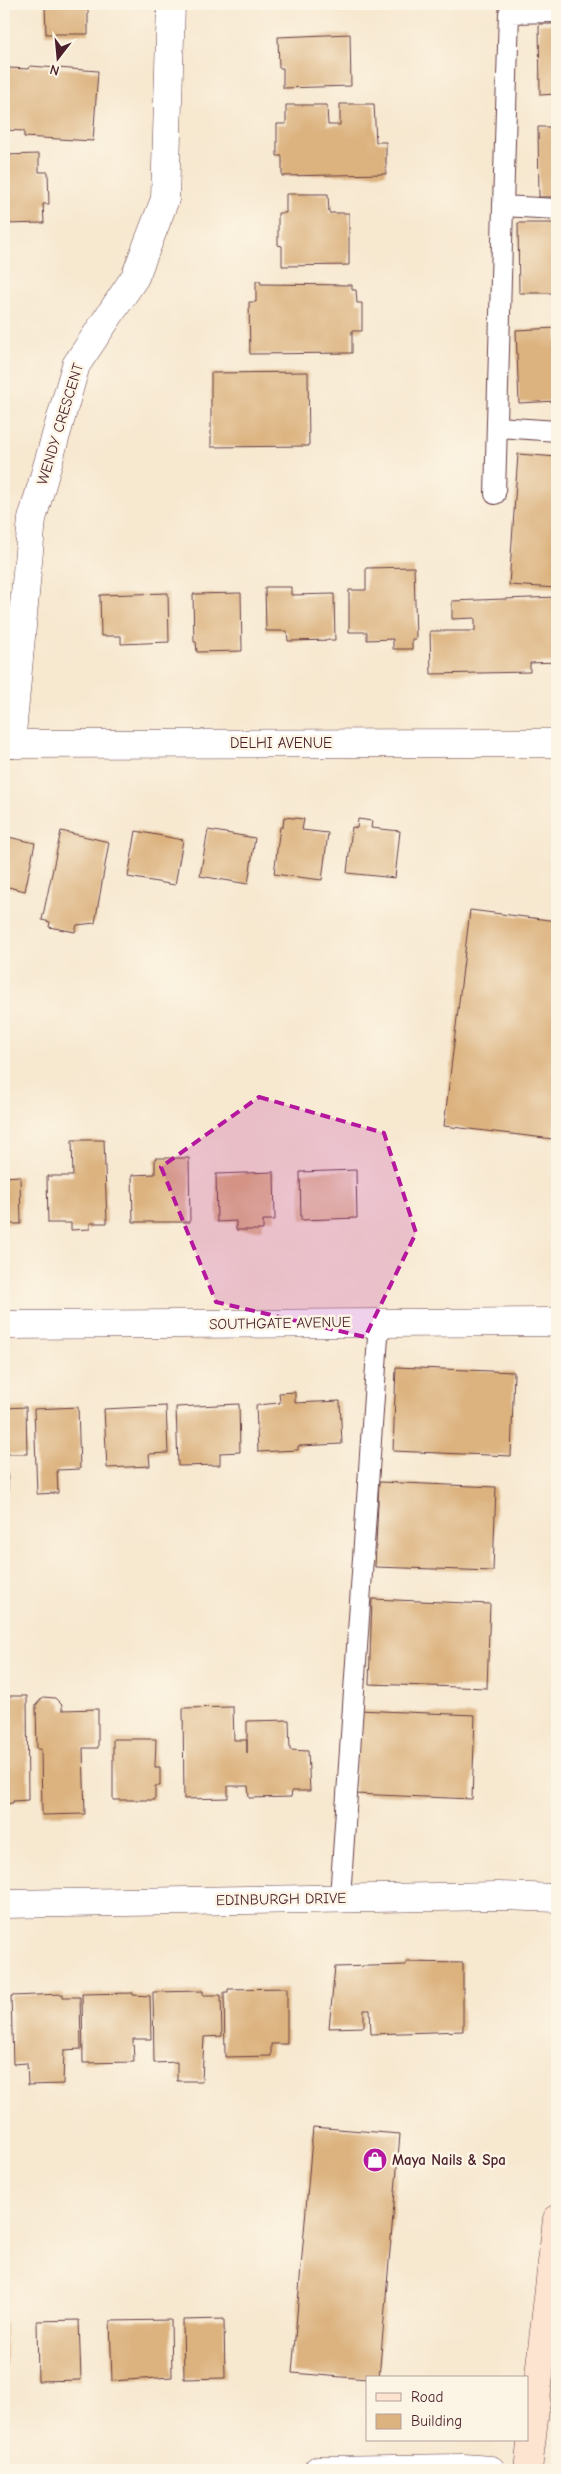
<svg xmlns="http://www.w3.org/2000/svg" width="561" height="2474" font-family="'Comic Neue',sans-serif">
<rect width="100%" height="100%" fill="#fcf5e5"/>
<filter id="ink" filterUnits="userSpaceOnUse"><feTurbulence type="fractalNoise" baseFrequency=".02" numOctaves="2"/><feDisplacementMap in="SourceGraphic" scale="10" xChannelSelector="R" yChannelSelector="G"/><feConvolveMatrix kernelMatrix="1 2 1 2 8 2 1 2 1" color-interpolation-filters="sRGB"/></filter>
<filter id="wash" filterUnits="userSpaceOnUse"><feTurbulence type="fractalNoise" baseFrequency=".0096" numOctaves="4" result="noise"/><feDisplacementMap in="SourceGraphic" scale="20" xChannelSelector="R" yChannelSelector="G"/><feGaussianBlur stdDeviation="1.12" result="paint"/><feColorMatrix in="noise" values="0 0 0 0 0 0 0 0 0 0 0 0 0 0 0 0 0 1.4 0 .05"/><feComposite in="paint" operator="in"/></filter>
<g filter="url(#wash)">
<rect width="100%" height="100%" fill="#f7e8d0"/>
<g id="blocks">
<g fill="#dcb27f">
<path d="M 45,4 L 88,4 L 88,34 L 46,34 Z"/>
<path d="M 539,24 L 557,24 L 557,94 L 540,95 Z"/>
<path d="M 350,34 L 351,86 L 283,88 L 283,68 L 279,68 L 278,37 Z"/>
<path d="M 30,66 L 98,71 L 93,141 L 24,137 L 24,131 L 4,130 L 5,81 L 8,81 L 9,68 L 29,69 Z"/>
<path d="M 340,104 L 374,104 L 376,142 L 386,142 L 386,174 L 282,176 L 282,156 L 277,156 L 277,124 L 286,124 L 286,105 L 327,105 L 328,125 L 340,125 Z"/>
<path d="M 538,127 L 557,127 L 557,197 L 539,197 Z"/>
<path d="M 39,154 L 39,172 L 48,172 L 49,204 L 43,204 L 44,223 L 4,224 L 4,155 Z"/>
<path d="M 286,194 L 328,194 L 329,213 L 349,213 L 349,265 L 282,266 L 282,246 L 278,245 L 278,213 L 286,213 Z"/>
<path d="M 518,223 L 557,223 L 557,293 L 519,293 Z"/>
<path d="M 256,281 L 260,281 L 261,284 L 352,285 L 352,290 L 356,290 L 357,303 L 362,303 L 362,331 L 352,331 L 352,353 L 250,354 L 249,302 L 256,302 Z"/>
<path d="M 557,328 L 557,401 L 519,403 L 516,330 Z"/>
<path d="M 308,372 L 309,446 L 211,447 L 211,373 Z"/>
<path d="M 518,454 L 557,457 L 557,588 L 509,585 Z"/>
<path d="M 414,567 L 416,639 L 412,639 L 412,649 L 393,649 L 393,639 L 367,640 L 367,632 L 349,632 L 349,590 L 366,590 L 366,568 Z"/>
<path d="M 265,587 L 291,587 L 291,595 L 334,594 L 335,640 L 288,641 L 287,631 L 266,631 Z"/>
<path d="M 168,593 L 169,642 L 121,644 L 121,636 L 101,636 L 100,595 Z"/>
<path d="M 241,593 L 242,651 L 197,652 L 196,642 L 194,642 L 193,594 Z"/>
<path d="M 557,597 L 557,662 L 530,663 L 530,672 L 431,674 L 430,631 L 475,631 L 475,618 L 452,619 L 452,601 Z"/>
<path d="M 284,817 L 304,819 L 302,830 L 328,833 L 322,880 L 274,874 L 280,827 L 283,827 Z"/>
<path d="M 358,819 L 372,821 L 371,828 L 400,831 L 395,878 L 347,873 L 352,827 L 357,828 Z"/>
<path d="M 208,830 L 255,838 L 248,884 L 200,876 Z"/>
<path d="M 61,831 L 109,842 L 95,923 L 77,925 L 75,932 L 49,927 L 50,922 L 42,920 Z"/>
<path d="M 136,831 L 183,840 L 175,885 L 128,877 Z"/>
<path d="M 4,836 L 35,843 L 25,891 L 4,886 Z"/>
<path d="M 470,910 L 557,921 L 557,1101 L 553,1139 L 444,1126 Z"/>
<path d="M 72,1140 L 104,1140 L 107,1223 L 90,1223 L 90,1229 L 71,1230 L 71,1223 L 48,1223 L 47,1176 L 73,1176 Z"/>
<path d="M 155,1158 L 189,1158 L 190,1222 L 133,1222 L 132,1175 L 155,1174 Z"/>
<path d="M 356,1170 L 357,1218 L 301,1220 L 300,1172 Z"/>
<path d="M 274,1172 L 275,1220 L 263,1220 L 263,1230 L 236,1230 L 236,1221 L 217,1222 L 216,1174 Z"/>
<path d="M 20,1176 L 21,1224 L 4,1224 L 4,1177 Z"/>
<path d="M 396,1367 L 514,1372 L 511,1456 L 393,1451 Z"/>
<path d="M 295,1392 L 295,1403 L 340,1401 L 342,1444 L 298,1446 L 298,1450 L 258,1452 L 256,1405 L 280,1403 L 279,1393 Z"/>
<path d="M 4,1400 L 6,1400 L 6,1408 L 26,1407 L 27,1454 L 7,1454 L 8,1490 L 4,1490 Z"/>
<path d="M 239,1404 L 240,1452 L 220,1453 L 220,1465 L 178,1466 L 176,1407 Z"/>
<path d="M 166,1406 L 168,1453 L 149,1454 L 150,1466 L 107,1468 L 104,1409 Z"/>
<path d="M 78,1407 L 80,1469 L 57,1470 L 58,1493 L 37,1494 L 34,1409 Z"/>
<path d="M 379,1482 L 496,1487 L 493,1571 L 375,1567 Z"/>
<path d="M 372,1599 L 490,1604 L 487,1688 L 369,1684 Z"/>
<path d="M 4,1696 L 27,1696 L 28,1800 L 13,1801 L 13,1803 L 4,1804 Z"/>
<path d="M 43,1697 L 55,1698 L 62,1705 L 62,1710 L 98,1709 L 98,1748 L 83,1748 L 85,1814 L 42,1815 L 41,1749 L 37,1749 L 36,1705 Z"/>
<path d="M 233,1707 L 234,1740 L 247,1740 L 247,1754 L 247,1721 L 289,1720 L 290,1750 L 308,1751 L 310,1791 L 292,1791 L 291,1797 L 249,1798 L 248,1786 L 228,1786 L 228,1798 L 184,1799 L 183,1708 Z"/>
<path d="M 358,1710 L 475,1715 L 472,1799 L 355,1794 Z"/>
<path d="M 113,1739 L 156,1739 L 155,1767 L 160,1767 L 160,1786 L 155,1786 L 155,1800 L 113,1800 Z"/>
<path d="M 406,1962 L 463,1963 L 463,2031 L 371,2034 L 370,2010 L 364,2010 L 364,2027 L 329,2028 L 335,1967 L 406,1965 Z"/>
<path d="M 287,1988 L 287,2044 L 271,2044 L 271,2056 L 225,2057 L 224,1992 L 228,1992 L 228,1989 Z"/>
<path d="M 203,1991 L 203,1995 L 221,1995 L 222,2036 L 204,2037 L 202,2081 L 177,2081 L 177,2062 L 154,2063 L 153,1992 Z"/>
<path d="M 133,1993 L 133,1995 L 150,1996 L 151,2039 L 133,2039 L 134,2062 L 83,2063 L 82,1994 Z"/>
<path d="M 63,1994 L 63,1997 L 80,1997 L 81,2049 L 64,2050 L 63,2084 L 28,2085 L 27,2063 L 13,2064 L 11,1996 Z"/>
<path d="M 313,2127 L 400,2134 L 379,2378 L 367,2379 L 292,2373 Z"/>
<path d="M 224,2319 L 225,2378 L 184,2379 L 183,2320 Z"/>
<path d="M 79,2320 L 81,2380 L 38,2381 L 37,2321 Z"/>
<path d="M 171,2320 L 172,2377 L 112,2381 L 110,2321 Z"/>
<rect x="4" y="2322" width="2" height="60"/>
</g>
</g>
</g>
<g filter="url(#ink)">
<use href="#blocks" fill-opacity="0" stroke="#643d44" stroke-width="1"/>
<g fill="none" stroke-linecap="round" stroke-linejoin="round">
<defs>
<g id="lane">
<path d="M 557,12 L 509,13 L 503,206 L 557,209"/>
<path d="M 498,427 L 557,431"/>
<path d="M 495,494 L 503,206"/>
<path d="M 340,1898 L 379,1322"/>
</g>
<g id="street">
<path d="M 4,744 L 557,743"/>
<path d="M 11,744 L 32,519 L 76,365 L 135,277 L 165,199 L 171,4"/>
<path d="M 4,1325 L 557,1322"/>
<path d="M 4,1904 L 499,1896 L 557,1898"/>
<path d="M 318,2470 L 463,2468 L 491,2470"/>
</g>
<path id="secondary" d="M 528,2470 L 557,2219"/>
</defs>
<use href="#lane" stroke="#643d44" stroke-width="22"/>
<use href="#street" stroke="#643d44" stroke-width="29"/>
<use href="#secondary" stroke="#643d44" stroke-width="29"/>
<use href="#lane" stroke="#fff" stroke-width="20"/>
<use href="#street" stroke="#fff" stroke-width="28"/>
<use href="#secondary" stroke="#fde4d0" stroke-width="28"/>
</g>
</g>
<path fill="#b5179e" fill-opacity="0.2" stroke="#b5179e" stroke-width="4" stroke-dasharray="10 6" stroke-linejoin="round" d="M 259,1097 L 384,1133 L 416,1233 L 365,1337 L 216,1302 L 161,1167 Z"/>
<defs>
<symbol id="shop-disc" viewBox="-11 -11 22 22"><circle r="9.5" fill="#b5179e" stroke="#fcf5e5"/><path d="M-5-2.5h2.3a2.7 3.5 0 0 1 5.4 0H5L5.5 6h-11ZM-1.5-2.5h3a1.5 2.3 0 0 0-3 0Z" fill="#fff"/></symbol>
</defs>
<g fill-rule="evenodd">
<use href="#shop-disc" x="361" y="2146" width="28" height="28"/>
</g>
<g text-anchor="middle" stroke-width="5" stroke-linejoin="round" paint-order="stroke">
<g font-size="15" fill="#4a1f2b" stroke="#fcf5e5">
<text transform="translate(60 424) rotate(-73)" y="5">WENDY CRESCENT</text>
<text x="281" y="748">DELHI AVENUE</text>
<text transform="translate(280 1323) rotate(-1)" y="5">SOUTHGATE AVENUE</text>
<text transform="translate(281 1899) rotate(-1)" y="5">EDINBURGH DRIVE</text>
</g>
<g font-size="15" font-weight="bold" fill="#4a1f2b" stroke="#fcf5e5" text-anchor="start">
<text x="392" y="2165">Maya Nails &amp; Spa</text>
</g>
</g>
<rect width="561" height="2474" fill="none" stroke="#fcf5e5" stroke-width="20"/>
<rect x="366" y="2376" width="162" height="65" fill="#fcf5e5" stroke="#b59f9b"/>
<rect x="376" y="2393" width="25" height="8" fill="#fde4d0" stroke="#b59f9b"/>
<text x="411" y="2402" font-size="15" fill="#4a1f2b">Road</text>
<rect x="376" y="2414" width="25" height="15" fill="#dcb27f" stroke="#b59f9b"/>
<text x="411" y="2426" font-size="15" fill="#4a1f2b">Building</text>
<g transform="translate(58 58) rotate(196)" stroke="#fcf5e5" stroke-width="4" paint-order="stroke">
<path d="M0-4L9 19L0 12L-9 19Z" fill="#4a1f2b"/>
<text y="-8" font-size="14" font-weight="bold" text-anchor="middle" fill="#4a1f2b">N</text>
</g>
</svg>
